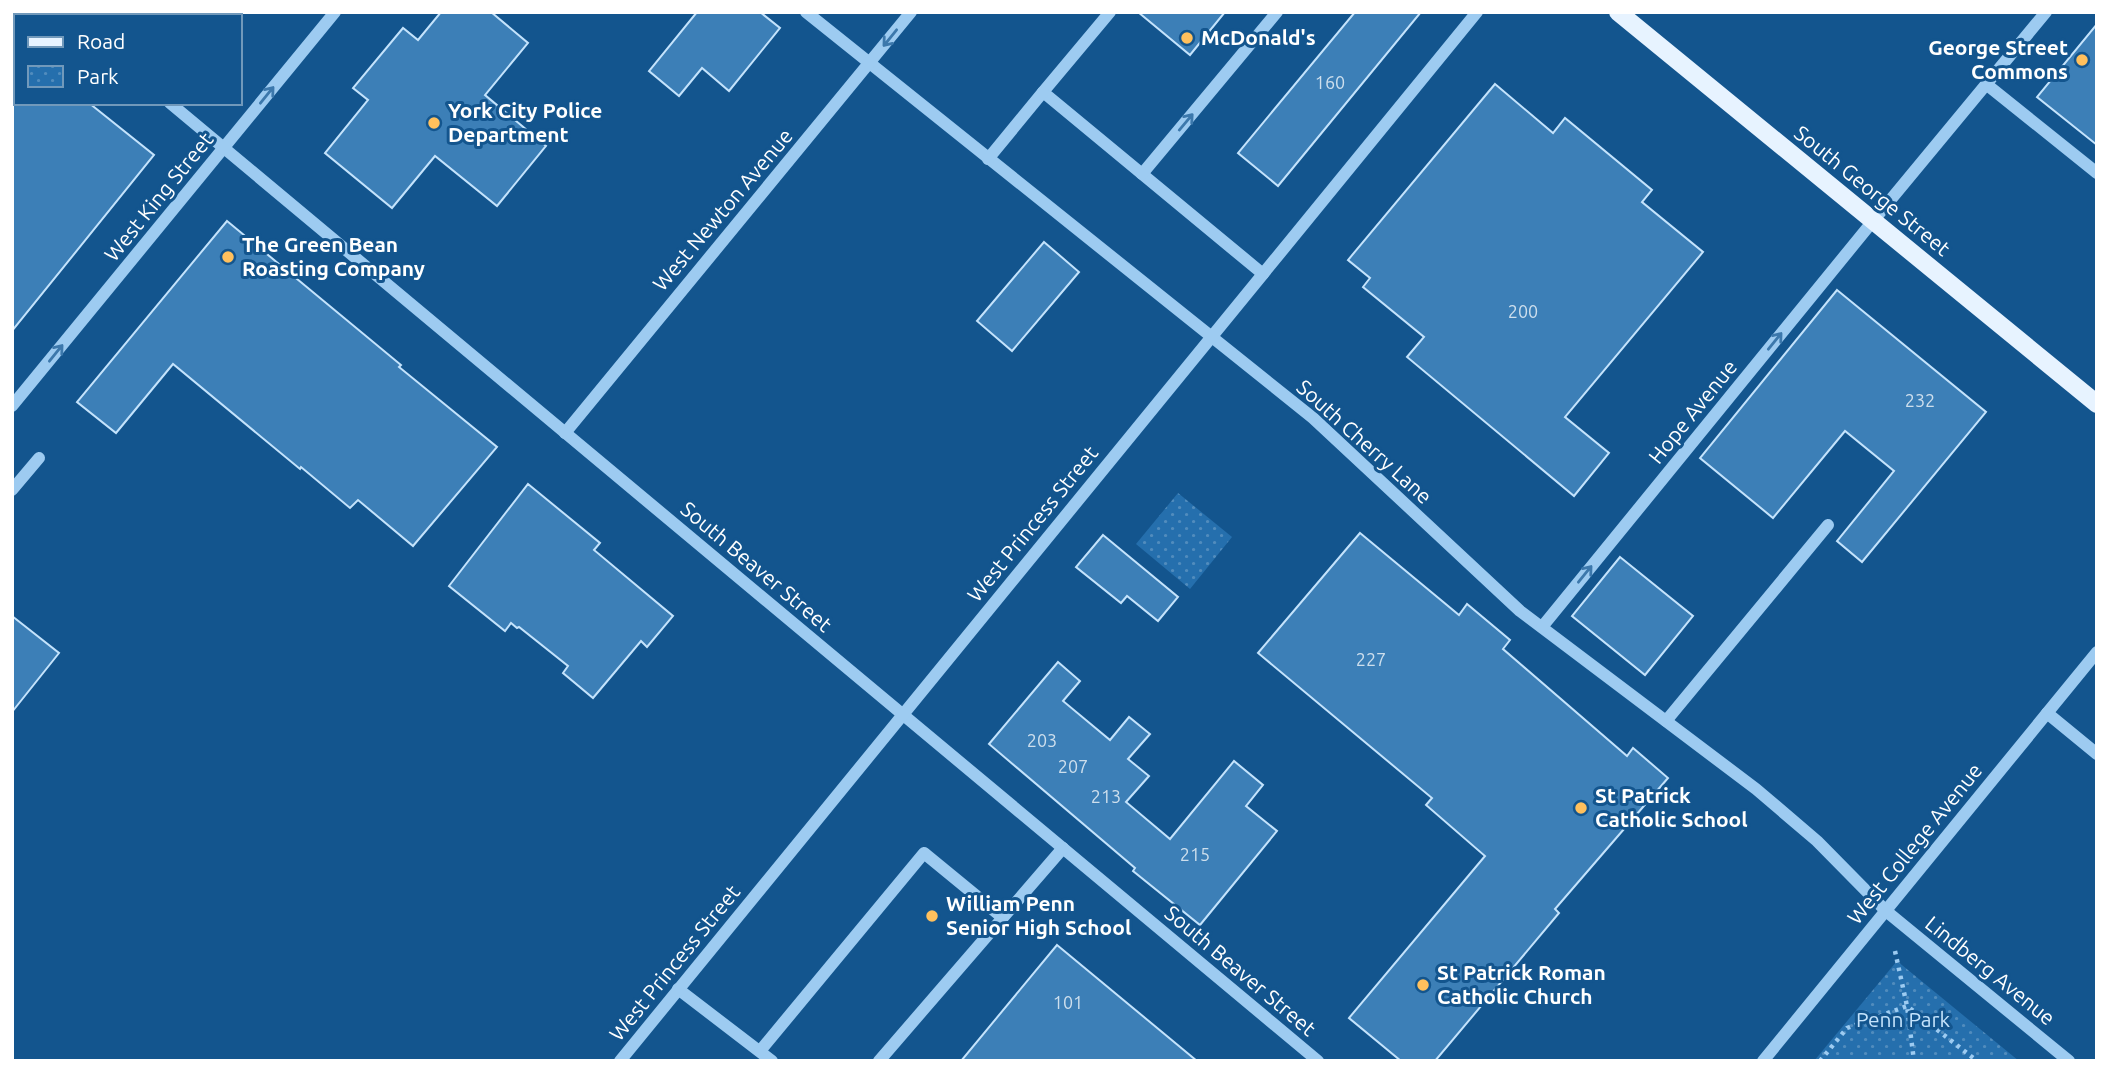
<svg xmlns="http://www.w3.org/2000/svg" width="2109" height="1073" font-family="Ubuntu,sans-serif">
<defs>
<pattern id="park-dots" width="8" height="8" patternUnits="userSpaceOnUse" patternTransform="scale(1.75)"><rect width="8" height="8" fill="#256fad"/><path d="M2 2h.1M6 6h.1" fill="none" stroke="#518cbd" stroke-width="1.8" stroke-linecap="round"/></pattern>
</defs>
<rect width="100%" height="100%" fill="#13558e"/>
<g fill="url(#park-dots)">
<path d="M 1178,493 L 1232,537 L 1190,589 L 1136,544 Z"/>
<path d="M 1897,961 L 2019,1061 L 1814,1061 Z"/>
</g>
<g fill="#3c7fb7" stroke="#c4e3fc" stroke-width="2">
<path d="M 441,12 L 491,12 L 528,43 L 485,95 L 546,146 L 497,206 L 435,156 L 392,208 L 325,153 L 368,100 L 353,88 L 403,28 L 418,40 Z"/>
<path d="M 697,12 L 760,12 L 780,28 L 729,91 L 702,68 L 679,96 L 649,71 Z"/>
<path d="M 1138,12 L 1225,12 L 1190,55 Z"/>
<path d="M 1355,12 L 1421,12 L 1278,186 L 1238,153 Z"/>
<path d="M 2097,24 L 2097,145 L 2037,97 Z"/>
<path d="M 1495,84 L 1553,133 L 1565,118 L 1652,190 L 1642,202 L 1703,252 L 1565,417 L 1609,453 L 1574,496 L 1407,357 L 1424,337 L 1363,287 L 1370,278 L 1348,260 Z"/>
<path d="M 12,103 L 89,103 L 154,155 L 12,331 Z"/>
<path d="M 227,221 L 401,365 L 399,367 L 497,447 L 413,546 L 358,500 L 350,508 L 301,467 L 300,469 L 173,364 L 116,433 L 77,402 Z"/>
<path d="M 1044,242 L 1079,272 L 1012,351 L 977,321 Z"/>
<path d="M 1837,290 L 1986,412 L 1862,562 L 1837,541 L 1894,471 L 1845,431 L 1773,518 L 1700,458 Z"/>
<path d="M 528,484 L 600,543 L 594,550 L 673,616 L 647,647 L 641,641 L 593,698 L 563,673 L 568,666 L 519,627 L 517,628 L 511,623 L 505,631 L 449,586 Z"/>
<path d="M 1360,533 L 1459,615 L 1467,604 L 1510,640 L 1503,649 L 1627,756 L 1633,748 L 1668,778 L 1555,909 L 1559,913 L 1435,1061 L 1401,1061 L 1349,1018 L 1485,856 L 1426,805 L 1432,798 L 1258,653 Z"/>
<path d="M 1103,535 L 1178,597 L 1158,621 L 1127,596 L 1121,603 L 1076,567 Z"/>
<path d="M 1620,557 L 1693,616 L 1645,675 L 1572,616 Z"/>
<path d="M 12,616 L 59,653 L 12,712 Z"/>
<path d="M 1058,662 L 1080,681 L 1063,701 L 1110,740 L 1129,717 L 1150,734 L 1128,759 L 1149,776 L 1126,802 L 1170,839 L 1234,761 L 1263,785 L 1246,806 L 1277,831 L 1200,925 L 1133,871 L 1135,868 L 989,744 Z"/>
<path d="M 1057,945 L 1197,1061 L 961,1061 Z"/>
</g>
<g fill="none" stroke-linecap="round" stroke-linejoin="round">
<g stroke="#9dcbf1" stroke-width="4.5" stroke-dasharray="3.5 5" stroke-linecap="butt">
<path d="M 1895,951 L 1907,1006 L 1914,1061"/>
<path d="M 1820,1061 L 1847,1028 L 1907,1006 L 1977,1061"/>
</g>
<g stroke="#9dcbf1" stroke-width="12">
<path d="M 60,12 L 65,16"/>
<path d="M 806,12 L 1313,418 L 1520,611 L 1756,789 L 1817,841 L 1886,911 L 2069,1061"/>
<path d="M 1110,12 L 1043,92 L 1263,274"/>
<path d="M 12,17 L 16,12"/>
<path d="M 1986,84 L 2097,173"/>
<path d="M 170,103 L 1318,1061"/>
<path d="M 988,159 L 1043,92"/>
<path d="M 1142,174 L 1277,12"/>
<path d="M 12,406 L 335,12"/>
<path d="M 565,433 L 911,12"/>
<path d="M 12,490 L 39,458"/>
<path d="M 1542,627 L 1873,221 L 2046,12"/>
<path d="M 2047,713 L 2097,754"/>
<path d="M 1666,721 L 1828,525"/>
<path d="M 678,989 L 772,1061"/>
<path d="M 760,1051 L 924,853 L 1002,917"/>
<path d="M 620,1061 L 1477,12"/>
<path d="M 879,1061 L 1063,848"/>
<path d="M 1763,1061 L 2097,652"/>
</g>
<path stroke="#e7f3ff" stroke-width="18" d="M 1618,12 L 2097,404"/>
</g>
<defs><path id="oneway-shaft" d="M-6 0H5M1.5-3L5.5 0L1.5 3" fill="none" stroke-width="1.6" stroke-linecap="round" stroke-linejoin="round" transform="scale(1.75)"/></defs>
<g stroke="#3c78ac">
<use href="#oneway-shaft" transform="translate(890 38) rotate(129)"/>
<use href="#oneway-shaft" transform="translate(267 95) rotate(-51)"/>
<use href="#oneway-shaft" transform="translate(1186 122) rotate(-50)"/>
<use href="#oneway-shaft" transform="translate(1775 341) rotate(-51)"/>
<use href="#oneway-shaft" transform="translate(56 353) rotate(-51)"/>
<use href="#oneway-shaft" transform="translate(1585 574) rotate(-51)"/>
</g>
<g fill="#ffc05d" stroke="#13558e" stroke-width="2.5">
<circle cx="1187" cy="38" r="7"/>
<circle cx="2082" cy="60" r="7"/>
<circle cx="434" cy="123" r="7"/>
<circle cx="228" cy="257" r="7"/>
<circle cx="1581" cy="808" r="7"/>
<circle cx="932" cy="916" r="7"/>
<circle cx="1423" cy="985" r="7"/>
</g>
<g text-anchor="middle" stroke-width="6" stroke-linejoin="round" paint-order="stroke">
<g font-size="18" fill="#cedfed">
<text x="1330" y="89">160</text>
<text x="1523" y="318">200</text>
<text x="1920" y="407">232</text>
<text x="1371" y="666">227</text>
<text x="1042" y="747">203</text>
<text x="1073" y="773">207</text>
<text x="1106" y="803">213</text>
<text x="1195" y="861">215</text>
<text x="1068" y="1009">101</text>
</g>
<g font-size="21" font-weight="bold" fill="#fff" stroke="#13558e" text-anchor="start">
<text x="1201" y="45">McDonald's</text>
<text x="2068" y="55" text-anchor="end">George Street<tspan x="2068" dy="24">Commons</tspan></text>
<text x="448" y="118">York City Police<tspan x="448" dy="24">Department</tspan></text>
<text x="242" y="252">The Green Bean<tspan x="242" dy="24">Roasting Company</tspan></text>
<text x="1595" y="803">St Patrick<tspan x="1595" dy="24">Catholic School</tspan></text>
<text x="946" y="911">William Penn<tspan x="946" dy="24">Senior High School</tspan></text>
<text x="1437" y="980">St Patrick Roman<tspan x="1437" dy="24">Catholic Church</tspan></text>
</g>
<g font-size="21" fill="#fff" stroke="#13558e">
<text transform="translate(1872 191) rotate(39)" y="7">South George Street</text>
<text transform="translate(159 197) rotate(-51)" y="7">West King Street</text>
<text transform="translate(723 210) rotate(-50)" y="7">West Newton Avenue</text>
<text transform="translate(1693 412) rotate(-51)" y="7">Hope Avenue</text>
<text transform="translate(1364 442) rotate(42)" y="7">South Cherry Lane</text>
<text transform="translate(1033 524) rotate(-51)" y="7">West Princess Street</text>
<text transform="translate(756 567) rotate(40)" y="7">South Beaver Street</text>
<text transform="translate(1915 844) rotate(-51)" y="7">West College Avenue</text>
<text transform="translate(675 963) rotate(-51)" y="7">West Princess Street</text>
<text transform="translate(1240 971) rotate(40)" y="7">South Beaver Street</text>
<text transform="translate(1990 971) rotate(39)" y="7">Lindberg Avenue</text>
</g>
<g font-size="21" fill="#c4e3fc" stroke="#13558e">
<text x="1903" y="1027">Penn Park</text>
</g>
</g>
<rect width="2109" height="1073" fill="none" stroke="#ffffff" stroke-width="28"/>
<rect x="14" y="14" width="228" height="91" fill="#13558e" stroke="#7199bb" stroke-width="2"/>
<rect x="28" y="37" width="35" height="10" fill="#e7f3ff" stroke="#7199bb" stroke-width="2"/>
<text x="77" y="49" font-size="21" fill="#ffffff">Road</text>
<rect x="28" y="66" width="35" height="21" fill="url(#park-dots)" stroke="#7199bb" stroke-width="2"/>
<text x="77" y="84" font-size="21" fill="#ffffff">Park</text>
</svg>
